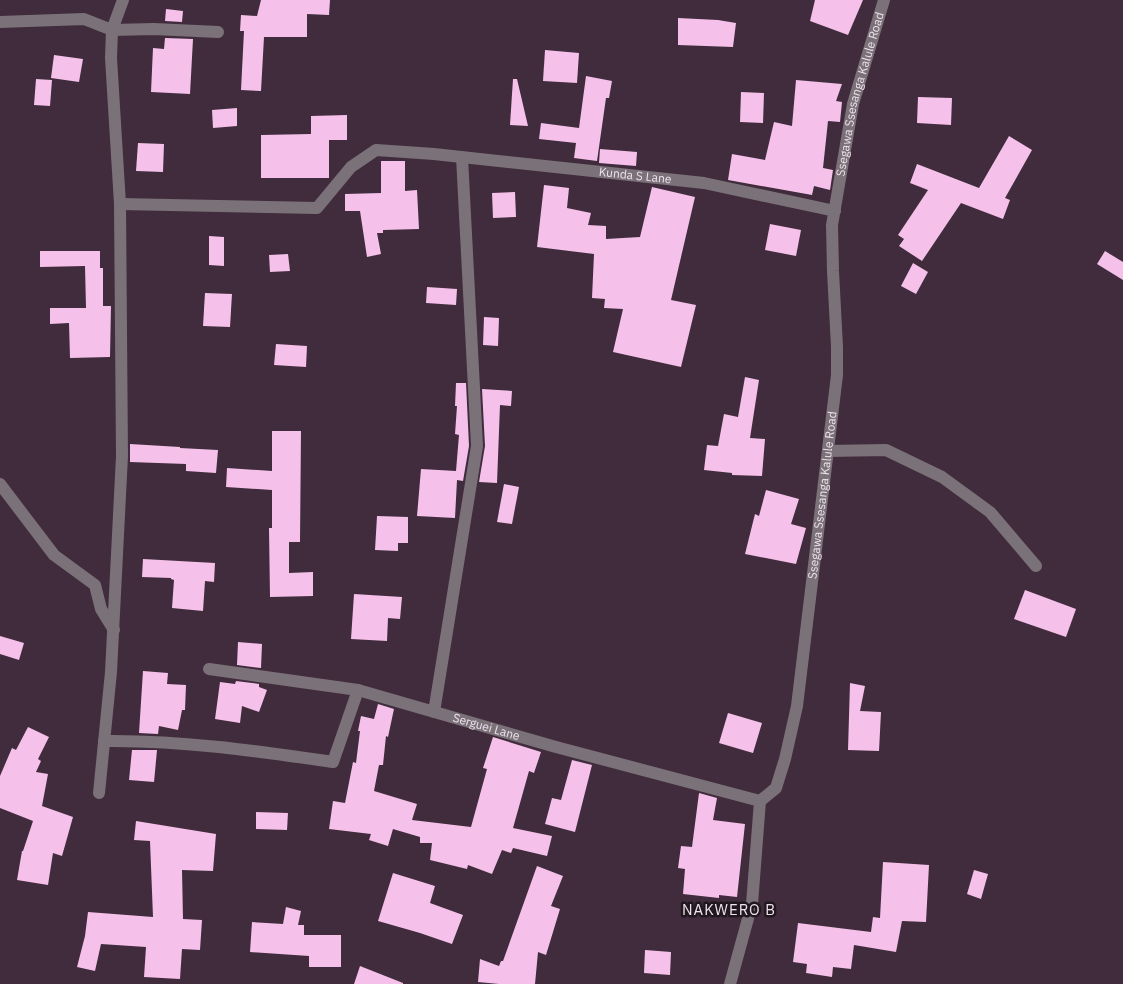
<svg xmlns="http://www.w3.org/2000/svg" width="1123" height="984" font-family="'IBM Plex Sans',sans-serif">
<rect width="100%" height="100%" fill="#402c3c"/>
<g fill="#f5c1ea">
<path d="M 261,0 L 330,0 L 329,15 L 307,14 L 307,37 L 264,37 L 261,91 L 241,90 L 244,31 L 240,31 L 241,15 L 257,16 Z"/>
<path d="M 815,0 L 863,0 L 848,35 L 810,21 Z"/>
<path d="M 166,9 L 183,11 L 182,22 L 165,21 Z"/>
<path d="M 678,18 L 718,20 L 736,23 L 733,47 L 678,45 Z"/>
<path d="M 165,38 L 193,39 L 190,94 L 151,92 L 153,48 L 164,49 Z"/>
<path d="M 545,50 L 579,53 L 577,83 L 543,81 Z"/>
<path d="M 54,55 L 83,59 L 79,82 L 51,78 Z"/>
<path d="M 586,76 L 612,81 L 609,98 L 606,98 L 597,161 L 574,158 L 576,143 L 539,139 L 541,123 L 579,128 Z"/>
<path d="M 36,79 L 52,80 L 50,106 L 34,105 Z"/>
<path d="M 513,79 L 517,79 L 528,126 L 510,125 Z"/>
<path d="M 796,80 L 842,84 L 836,101 L 842,102 L 840,122 L 828,121 L 823,168 L 833,170 L 830,190 L 814,186 L 812,195 L 728,180 L 732,154 L 765,160 L 774,122 L 792,126 Z"/>
<path d="M 741,92 L 764,93 L 763,123 L 740,122 Z"/>
<path d="M 918,97 L 952,98 L 951,125 L 917,123 Z"/>
<path d="M 237,108 L 237,126 L 213,128 L 212,110 Z"/>
<path d="M 347,115 L 347,140 L 329,140 L 329,178 L 261,178 L 261,135 L 311,134 L 311,116 Z"/>
<path d="M 1009,136 L 1032,150 L 1005,198 L 1010,200 L 1003,219 L 961,203 L 922,261 L 899,246 L 904,239 L 898,235 L 928,190 L 910,183 L 917,164 L 979,188 Z"/>
<path d="M 138,143 L 164,144 L 163,172 L 136,171 Z"/>
<path d="M 600,149 L 637,152 L 636,166 L 599,163 Z"/>
<path d="M 381,161 L 405,161 L 405,191 L 417,190 L 419,229 L 383,230 L 383,233 L 377,233 L 381,254 L 367,257 L 360,211 L 345,211 L 345,194 L 381,193 Z"/>
<path d="M 544,185 L 569,188 L 567,208 L 591,213 L 588,225 L 606,226 L 606,239 L 640,237 L 652,187 L 695,197 L 671,300 L 696,305 L 681,367 L 613,352 L 623,309 L 604,308 L 605,299 L 592,298 L 594,254 L 537,247 Z"/>
<path d="M 515,192 L 516,217 L 493,218 L 492,193 Z"/>
<path d="M 770,224 L 801,230 L 796,256 L 765,250 Z"/>
<path d="M 209,236 L 224,237 L 224,266 L 209,265 Z"/>
<path d="M 40,251 L 100,251 L 100,268 L 103,268 L 103,306 L 111,306 L 110,357 L 70,358 L 69,323 L 50,324 L 50,308 L 86,308 L 85,266 L 40,267 Z"/>
<path d="M 1105,251 L 1123,262 L 1123,280 L 1097,264 Z"/>
<path d="M 288,254 L 290,271 L 270,272 L 269,255 Z"/>
<path d="M 913,263 L 928,272 L 916,294 L 901,286 Z"/>
<path d="M 427,287 L 457,289 L 456,305 L 426,303 Z"/>
<path d="M 205,293 L 232,294 L 230,327 L 203,326 Z"/>
<path d="M 484,317 L 499,318 L 498,346 L 483,345 Z"/>
<path d="M 276,344 L 307,346 L 306,367 L 274,365 Z"/>
<path d="M 745,377 L 759,380 L 750,438 L 765,439 L 762,476 L 732,475 L 732,473 L 704,470 L 707,445 L 718,446 L 724,414 L 738,417 Z"/>
<path d="M 456,383 L 466,383 L 469,446 L 463,481 L 457,480 L 455,518 L 417,516 L 421,469 L 456,471 L 459,435 L 455,434 L 457,406 L 455,406 Z"/>
<path d="M 482,389 L 512,391 L 511,406 L 500,405 L 497,483 L 479,482 L 485,446 Z"/>
<path d="M 272,431 L 301,431 L 300,542 L 289,542 L 289,573 L 313,572 L 313,596 L 270,597 L 269,528 L 272,528 L 272,490 L 226,487 L 227,468 L 272,471 Z"/>
<path d="M 130,444 L 180,447 L 180,448 L 218,450 L 216,473 L 186,471 L 186,464 L 130,462 Z"/>
<path d="M 504,484 L 519,487 L 512,524 L 497,522 Z"/>
<path d="M 766,490 L 799,499 L 791,524 L 806,528 L 796,564 L 745,554 L 755,514 L 759,516 Z"/>
<path d="M 377,516 L 408,517 L 408,543 L 398,543 L 398,551 L 375,550 Z"/>
<path d="M 143,559 L 215,563 L 214,582 L 205,581 L 203,611 L 172,608 L 174,580 L 171,579 L 171,578 L 142,577 Z"/>
<path d="M 1025,590 L 1076,609 L 1066,637 L 1014,619 Z"/>
<path d="M 354,594 L 402,597 L 400,619 L 388,618 L 387,641 L 351,639 Z"/>
<path d="M 0,636 L 24,643 L 19,660 L 0,654 Z"/>
<path d="M 238,642 L 262,644 L 261,668 L 237,665 Z"/>
<path d="M 143,671 L 168,673 L 167,684 L 186,685 L 185,710 L 182,710 L 178,730 L 159,726 L 158,734 L 139,733 Z"/>
<path d="M 236,681 L 259,684 L 259,687 L 267,690 L 259,712 L 242,706 L 240,723 L 215,719 L 220,682 L 235,684 Z"/>
<path d="M 850,683 L 865,686 L 860,711 L 881,712 L 879,751 L 848,750 Z"/>
<path d="M 378,704 L 394,709 L 388,737 L 386,736 L 383,765 L 379,765 L 374,791 L 417,804 L 412,820 L 471,827 L 487,769 L 483,768 L 493,737 L 541,752 L 534,773 L 529,771 L 513,828 L 552,836 L 547,856 L 513,848 L 511,853 L 502,850 L 492,874 L 468,865 L 467,869 L 430,860 L 432,843 L 420,843 L 420,837 L 393,829 L 388,846 L 369,840 L 371,834 L 329,829 L 333,801 L 345,803 L 353,762 L 356,763 L 360,731 L 358,731 L 361,716 L 374,719 Z"/>
<path d="M 728,713 L 762,723 L 753,753 L 719,743 Z"/>
<path d="M 28,727 L 49,737 L 38,759 L 41,761 L 36,772 L 48,774 L 42,806 L 73,817 L 62,856 L 53,853 L 48,885 L 17,880 L 22,851 L 23,851 L 33,821 L 0,808 L 0,776 L 12,748 L 16,750 Z"/>
<path d="M 132,750 L 157,750 L 154,782 L 129,780 Z"/>
<path d="M 572,760 L 592,765 L 575,832 L 545,824 L 552,798 L 561,800 Z"/>
<path d="M 699,793 L 717,798 L 713,820 L 745,824 L 737,897 L 719,895 L 719,898 L 683,894 L 685,869 L 678,868 L 681,846 L 692,847 Z"/>
<path d="M 256,812 L 288,813 L 287,830 L 256,829 Z"/>
<path d="M 136,821 L 216,834 L 213,871 L 182,870 L 183,919 L 202,920 L 200,950 L 182,949 L 180,979 L 144,977 L 146,947 L 101,944 L 95,971 L 77,967 L 85,936 L 88,912 L 153,917 L 150,841 L 134,840 Z"/>
<path d="M 883,862 L 929,865 L 926,922 L 902,921 L 896,952 L 854,945 L 851,969 L 833,967 L 832,977 L 806,973 L 807,964 L 793,962 L 798,923 L 871,932 L 873,917 L 880,918 Z"/>
<path d="M 537,866 L 563,876 L 551,906 L 560,909 L 546,955 L 538,952 L 535,984 L 499,984 L 478,982 L 480,959 L 499,966 L 501,961 L 503,961 Z"/>
<path d="M 974,870 L 988,874 L 981,899 L 967,894 Z"/>
<path d="M 393,873 L 435,886 L 430,903 L 463,915 L 452,944 L 420,933 L 378,921 Z"/>
<path d="M 286,907 L 301,911 L 298,925 L 304,925 L 304,935 L 341,935 L 341,967 L 309,967 L 309,956 L 250,952 L 252,922 L 283,924 Z"/>
<path d="M 645,950 L 671,952 L 670,975 L 644,973 Z"/>
<path d="M 360,966 L 403,983 L 403,984 L 354,984 Z"/>
</g>
<g fill="none" stroke-linecap="round" stroke-linejoin="round">
<g stroke="#7b7179" stroke-width="12">
<path d="M 0,22 L 84,19 L 112,30 L 154,29 L 218,32"/>
<path id="s1" d="M 120,204 L 317,208 L 351,167 L 376,150 L 434,154 L 704,183 L 835,211"/>
<path d="M 828,451 L 886,450 L 942,477 L 990,512 L 1036,566"/>
<path d="M 0,484 L 54,555 L 95,585 L 101,609 L 114,630"/>
<path id="s2" d="M 209,669 L 358,690 L 556,747 L 760,801"/>
<path d="M 434,712 L 477,446 L 462,157"/>
<path d="M 104,741 C 181,740 257,751 333,762 L 358,690"/>
<path d="M 99,793 L 111,672 L 122,456 L 120,204 L 111,58 L 112,30 L 123,0"/>
<path id="s3" d="M 730,984 L 752,904 L 760,801 L 776,788 L 785,759 L 797,706 L 837,375 L 837,347 L 833,271 L 832,225 L 853,104 L 884,0"/>
</g>
</g>
<g text-anchor="middle" stroke-width="5" stroke-linejoin="round" paint-order="stroke">
<g font-size="12" fill="#efe2ec" stroke="#21181f">
<text dy="4" stroke="none"><textPath href="#s3" startOffset="909">Ssegawa Ssesanga Kalule Road</textPath></text>
<text dy="4" stroke="none"><textPath href="#s1" startOffset="541">Kunda S Lane</textPath></text>
<text dy="4" stroke="none"><textPath href="#s3" startOffset="504">Ssegawa Ssesanga Kalule Road</textPath></text>
<text dy="4" stroke="none"><textPath href="#s2" startOffset="284">Serguei Lane</textPath></text>
</g>
<g font-size="15" letter-spacing="1" fill="#efe2ec" stroke="#21181f">
<text x="729" y="915">NAKWERO B</text>
</g>
</g>
</svg>
